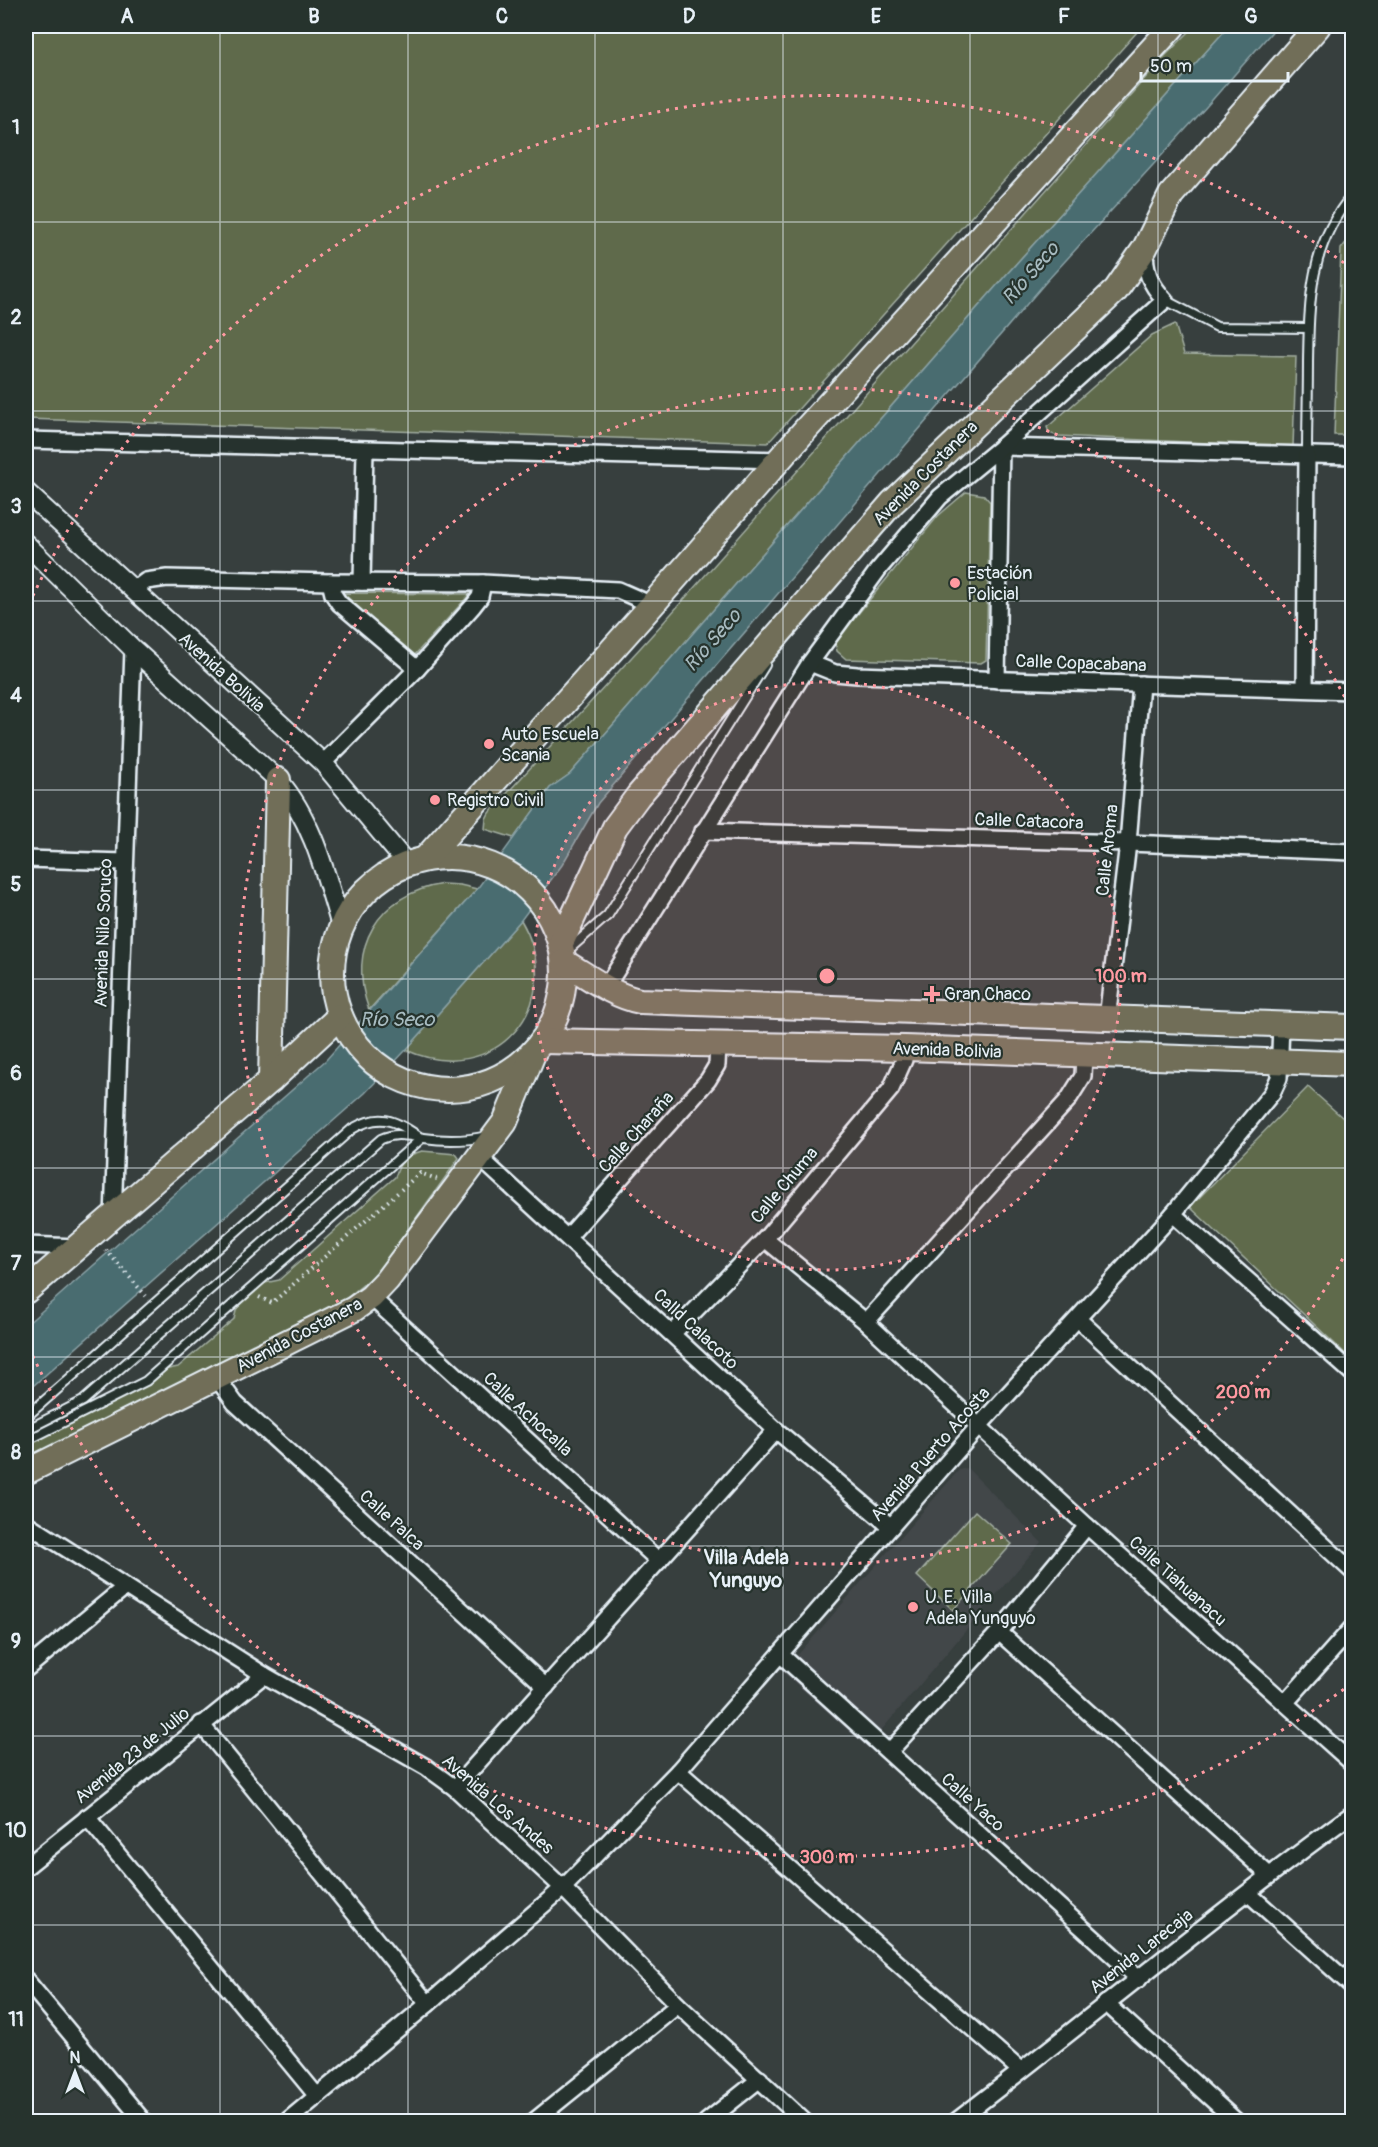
<svg xmlns="http://www.w3.org/2000/svg" width="1378" height="2147" font-family="Pangolin,sans-serif">
<rect width="100%" height="100%" fill="#373f3e"/>
<filter id="ink" filterUnits="userSpaceOnUse"><feTurbulence type="fractalNoise" baseFrequency=".0167" numOctaves="2"/><feDisplacementMap in="SourceGraphic" scale="12" xChannelSelector="R" yChannelSelector="G"/><feConvolveMatrix kernelMatrix="1 2 1 2 8 2 1 2 1" color-interpolation-filters="sRGB"/></filter>
<g filter="url(#ink)">
<path fill="#43474a" d="M 967,1468 L 1041,1542 L 867,1747 L 783,1672 L 959,1470 Z"/>
<g fill="#5e6a4c" stroke="#a3aea2" stroke-width="1.5">
<path d="M 26,26 L 1130,26 L 1138,31 L 768,443 L 26,419 Z"/>
<path d="M 1195,26 L 1229,26 L 1006,275 L 570,774 L 550,788 L 514,838 L 485,829 L 486,819 L 489,813 L 663,623 L 1163,58 Z"/>
<path d="M 1352,235 L 1352,435 L 1334,435 L 1341,249 Z"/>
<path d="M 1175,324 L 1184,354 L 1296,356 L 1293,447 L 1058,436 L 1049,433 L 1047,427 L 1051,424 L 1152,335 Z"/>
<path d="M 966,492 L 984,495 L 990,502 L 986,660 L 981,663 L 846,659 L 837,651 L 835,642 L 938,516 Z"/>
<path d="M 343,593 L 470,594 L 412,658 Z"/>
<path d="M 443,884 L 460,885 L 477,889 L 369,1010 C 346,948 378,894 443,884 Z"/>
<path d="M 521,920 C 570,1004 494,1090 406,1050 Z"/>
<path d="M 1308,1087 L 1352,1126 L 1352,1360 L 1190,1207 Z"/>
<path d="M 422,1151 L 456,1154 L 459,1158 L 377,1273 L 347,1298 L 26,1460 L 26,1444 L 164,1370 L 178,1367 L 234,1319 L 238,1303 L 260,1284 L 279,1280 L 395,1177 C 401,1159 404,1156 422,1151 Z"/>
<path d="M 975,1511 L 1012,1544 L 953,1610 L 917,1576 Z"/>
</g>
<path fill="#496c6f" stroke="#89a1a6" stroke-width="1.5" d="M 1229,26 L 1277,26 L 1206,107 L 1045,283 L 598,803 L 562,865 L 521,920 L 406,1050 L 365,1093 L 26,1392 L 26,1325 L 326,1060 L 477,889 L 550,788 L 570,774 L 1006,275 Z"/>
<g fill="none" stroke-linecap="round" stroke-linejoin="round">
<defs>
<g id="service">
<path d="M 1165,300 L 1217,327 L 1308,328"/>
<path d="M 1307,455 C 1307,424 1308,393 1308,362 C 1309,299 1310,245 1352,195"/>
<path d="M 566,952 L 608,915 L 765,665"/>
<path d="M 26,1417 L 352,1129 C 379,1113 394,1119 418,1136"/>
<path d="M 26,1430 L 83,1401 L 381,1139 C 397,1132 407,1136 424,1138 C 444,1141 466,1141 487,1136"/>
<path d="M 26,1441 L 146,1381 L 422,1138"/>
</g>
<g id="minor">
<path d="M 26,440 L 780,460"/>
<path d="M 1001,447 L 1352,456"/>
<path d="M 330,582 L 333,594 L 339,603 L 417,669"/>
<path d="M 362,582 L 365,450"/>
<path d="M 133,591 L 146,581 L 167,578 L 330,582 L 483,583 L 618,590 L 652,605"/>
<path d="M 810,663 L 835,673 L 857,675 L 1352,691"/>
<path d="M 997,680 L 1001,447"/>
<path d="M 1305,689 L 1307,455"/>
<path d="M 323,763 L 417,669 L 473,606 L 480,597 L 483,583"/>
<path d="M 703,831 L 1128,843 L 1352,852"/>
<path d="M 26,859 L 125,862"/>
<path d="M 606,987 L 810,663 L 878,570 L 940,497 L 1001,447 L 1165,300 C 1149,283 1145,271 1145,248"/>
<path d="M 1107,1019 L 1128,843 L 1141,684"/>
<path d="M 478,1156 L 776,1430 L 891,1527"/>
<path d="M 1173,1214 L 1352,1373"/>
<path d="M 113,1218 L 133,649"/>
<path d="M 568,1237 L 708,1080 L 717,1065 L 718,1045"/>
<path d="M 765,1239 L 866,1322 L 1087,1526 L 1352,1763"/>
<path d="M 26,1245 L 78,1247"/>
<path d="M 371,1297 L 659,1561"/>
<path d="M 1078,1319 L 1352,1571"/>
<path d="M 866,1322 L 1068,1100 L 1083,1076 L 1084,1055"/>
<path d="M 672,1334 L 765,1239 L 891,1089 L 904,1060 L 905,1048"/>
<path d="M 217,1378 L 235,1403 L 546,1687"/>
<path d="M 26,1523 L 264,1675 L 426,1767 L 455,1788 L 563,1888 L 678,2005 L 805,2122"/>
<path d="M 999,1632 L 1269,1875"/>
<path d="M 780,1654 L 1139,1979"/>
<path d="M 26,1669 L 125,1587"/>
<path d="M 1285,1703 L 1352,1628"/>
<path d="M 201,1724 L 428,2004"/>
<path d="M 889,1752 L 999,1632 L 1087,1526"/>
<path d="M 678,1771 L 1020,2070"/>
<path d="M 455,1788 L 776,1430"/>
<path d="M 87,1817 L 317,2096"/>
<path d="M 26,1867 L 264,1675"/>
<path d="M 1248,1893 L 1352,1986"/>
<path d="M 26,1980 L 144,2122"/>
<path d="M 1106,2003 L 1237,2122"/>
<path d="M 286,2122 L 428,2004 L 563,1888 L 678,1771 L 978,1427 L 1173,1214 L 1272,1093 L 1279,1078 L 1281,1024"/>
<path d="M 533,2122 L 678,2005"/>
<path d="M 706,2122 L 760,2079"/>
<path d="M 955,2122 C 1089,2020 1217,1912 1352,1814"/>
</g>
<g id="tertiary">
<path d="M 26,492 L 323,763 L 407,864"/>
<path d="M 26,544 L 133,649 L 278,780 C 313,820 326,876 341,926"/>
</g>
<g id="primary">
<circle cx="448" cy="973" r="116"/>
<path d="M 425,859 L 652,605 L 806,429 L 1173,26"/>
<path d="M 561,943 L 615,827 L 638,796 L 892,503 L 1116,290 L 1145,248 L 1171,195 L 1318,26"/>
<path d="M 564,962 C 588,976 613,996 640,1001 L 1352,1027"/>
<path d="M 542,1041 L 905,1048 L 1352,1064"/>
<path d="M 271,1080 L 278,780"/>
<path d="M 26,1291 L 271,1080 L 340,1016"/>
<path d="M 26,1472 L 354,1309 L 371,1297 L 387,1280 L 505,1122 L 533,1054"/>
</g>
</defs>
<use href="#service" stroke="#e8f1f8" stroke-width="12"/>
<use href="#minor" stroke="#e8f1f8" stroke-width="20"/>
<use href="#tertiary" stroke="#e8f1f8" stroke-width="22"/>
<use href="#primary" stroke="#e8f1f8" stroke-width="28"/>
<g stroke="#e8f1f8" stroke-width="4" stroke-dasharray="1.5 4.5" stroke-linecap="butt">
<path d="M 106,1250 L 146,1296"/>
<path d="M 259,1297 L 272,1303 L 420,1173 L 437,1179"/>
</g>
<use href="#service" stroke="#26332d" stroke-width="8"/>
<use href="#minor" stroke="#26332d" stroke-width="15"/>
<use href="#tertiary" stroke="#26332d" stroke-width="18"/>
<use href="#primary" stroke="#716e59" stroke-width="24"/>
</g>
</g>
<path fill="none" stroke="#e8f1f8" stroke-width="1.5" stroke-opacity="0.55" d="M 220,26 L 220,2122M 408,26 L 408,2122M 595,26 L 595,2122M 783,26 L 783,2122M 970,26 L 970,2122M 1158,26 L 1158,2122M 26,222 L 1352,222M 26,411 L 1352,411M 26,601 L 1352,601M 26,790 L 1352,790M 26,979 L 1352,979M 26,1168 L 1352,1168M 26,1357 L 1352,1357M 26,1546 L 1352,1546M 26,1736 L 1352,1736M 26,1925 L 1352,1925"/>
<circle cx="827" cy="976" r="294" fill="#ff9aa2" fill-opacity=".12"/>
<g fill="none" stroke="#ff9aa2" stroke-width="3" stroke-dasharray="3 6">
<circle cx="827" cy="976" r="294"/>
<path d="M1351 1243A588 588 0 1 1 1351 709"/>
<path d="M1351 1684A881 881 0 0 1 29 1348M29 604A881 881 0 0 1 1351 268"/>
</g>
<g fill="#ff9aa2" stroke="#26332d" stroke-width="2">
<circle cx="955" cy="583" r="6"/>
<circle cx="489" cy="744" r="6"/>
<circle cx="435" cy="800" r="6"/>
<path d="M929 985h6v6h6v6h-6v6h-6v-6h-6v-6h6z"/>
<circle cx="913" cy="1607" r="6"/>
</g>
<g text-anchor="middle" stroke-width="4.5" stroke-linejoin="round" paint-order="stroke">
<g font-size="18" fill="#e8f1f8" stroke="#26332d">
<text transform="translate(925 473) rotate(-45)" y="6">Avenida Costanera</text>
<text transform="translate(1081 663) rotate(2)" y="6">Calle Copacabana</text>
<text transform="translate(222 672) rotate(42)" y="6">Avenida Bolivia</text>
<text transform="translate(1029 821) rotate(2)" y="6">Calle Catacora</text>
<text transform="translate(1107 850) rotate(-84)" y="6">Calle Aroma</text>
<text transform="translate(103 933) rotate(-88)" y="6">Avenida Nilo Soruco</text>
<text transform="translate(947 1050) rotate(2)" y="6">Avenida Bolivia</text>
<text transform="translate(636 1132) rotate(-48)" y="6">Calle Charaña</text>
<text transform="translate(784 1185) rotate(-50)" y="6">Calle Chuma</text>
<text transform="translate(696 1329) rotate(43)" y="6">Calld Calacoto</text>
<text transform="translate(299 1335) rotate(-28)" y="6">Avenida Costanera</text>
<text transform="translate(528 1414) rotate(43)" y="6">Calle Achocalla</text>
<text transform="translate(930 1454) rotate(-49)" y="6">Avenida Puerto Acosta</text>
<text transform="translate(392 1520) rotate(42)" y="6">Calle Palca</text>
<text transform="translate(1178 1581) rotate(42)" y="6">Calle Tiahuanacu</text>
<text transform="translate(132 1755) rotate(-39)" y="6">Avenida 23 de Julio</text>
<text transform="translate(973 1802) rotate(42)" y="6">Calle Yaco</text>
<text transform="translate(498 1804) rotate(41)" y="6">Avenida Los Andes</text>
<text transform="translate(1141 1951) rotate(-38)" y="6">Avenida Larecaja</text>
</g>
<g font-size="18" fill="#e8f1f8" stroke="#26332d" text-anchor="start">
<text x="967" y="579">Estación<tspan x="967" dy="21">Policial</tspan></text>
<text x="501" y="740">Auto Escuela<tspan x="501" dy="21">Scania</tspan></text>
<text x="447" y="806">Registro Civil</text>
<text x="944" y="1000">Gran Chaco</text>
<text x="925" y="1603">U. E. Villa<tspan x="925" dy="21">Adela Yunguyo</tspan></text>
</g>
<g font-size="20" font-style="italic" fill="#a8bcc1" stroke="#26332d">
<text transform="translate(1030 273) rotate(-49)" y="7">Río Seco</text>
<text transform="translate(712 640) rotate(-49)" y="7">Río Seco</text>
<text x="397" y="1026">Río Seco</text>
</g>
<g font-size="20" font-weight="bold" fill="#e8f1f8" stroke="#26332d">
<text x="746" y="1564">Villa Adela<tspan x="746" dy="23">Yunguyo</tspan></text>
</g>
</g>
<circle cx="827" cy="976" r="9" fill="#ff9aa2" stroke="#26332d" stroke-width="3"/>
<g font-size="18" text-anchor="middle" font-weight="bold" fill="#ff9aa2" stroke="#26332d" stroke-width="4.5" stroke-linejoin="round" paint-order="stroke">
<text x="1121" y="982">100 m</text>
<text x="1243" y="1398">200 m</text>
<text x="827" y="1863">300 m</text>
</g>
<rect width="1378" height="2147" fill="none" stroke="#26332d" stroke-width="66"/>
<g transform="translate(75 2072)" stroke="#26332d" stroke-width="4.5" paint-order="stroke">
<path d="M0-4.5L10 22L0 15L-10 22Z" fill="#e8f1f8"/>
<text y="-9" font-size="16" font-weight="bold" text-anchor="middle" fill="#e8f1f8">N</text>
</g>
<path d="M1141 72v9h147v-9" fill="none" stroke="#e8f1f8" stroke-width="3"/>
<text x="1150" y="72" font-size="18" fill="#e8f1f8" stroke="#26332d" stroke-width="4.5" paint-order="stroke">50 m</text>
<rect x="33" y="33" width="1312" height="2081" fill="none" stroke="#e8f1f8" stroke-width="2"/>
<g font-size="20" text-anchor="middle" font-weight="bold" fill="#e8f1f8">
<text x="127" y="23">A</text>
<text x="314" y="23">B</text>
<text x="502" y="23">C</text>
<text x="689" y="23">D</text>
<text x="876" y="23">E</text>
<text x="1064" y="23">F</text>
<text x="1251" y="23">G</text>
<text x="16" y="134">1</text>
<text x="16" y="324">2</text>
<text x="16" y="513">3</text>
<text x="16" y="702">4</text>
<text x="16" y="891">5</text>
<text x="16" y="1080">6</text>
<text x="16" y="1270">7</text>
<text x="16" y="1459">8</text>
<text x="16" y="1648">9</text>
<text x="16" y="1837">10</text>
<text x="16" y="2026">11</text>
</g>
</svg>
